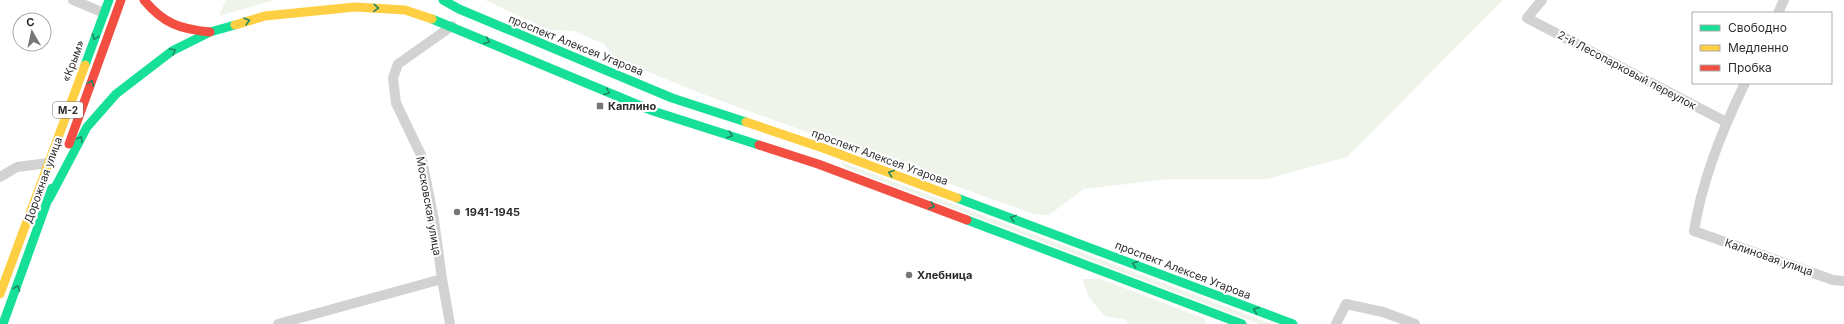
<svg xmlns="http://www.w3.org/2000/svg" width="1844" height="324" font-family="Inter,sans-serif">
<rect width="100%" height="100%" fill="#fff"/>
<g fill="#eff4eb">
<path d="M 226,0 L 275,0 L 219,16 Z"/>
<path d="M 485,0 L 1503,0 L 1347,157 L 1267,179 L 1169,179 L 1084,189 L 1049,215 L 1033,214 L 705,95 L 614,58 L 604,44 L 574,31 L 549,30 Z"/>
<path d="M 841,162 L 1272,324 L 1259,324 L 844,167 Z"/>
<path d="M 1082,279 L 1101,279 L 1203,318 L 1207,324 L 1128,324 L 1126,320 L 1104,316 L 1089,297 Z"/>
</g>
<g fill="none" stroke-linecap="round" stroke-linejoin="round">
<g stroke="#d2d2d2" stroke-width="10">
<path d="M 73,0 L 104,13"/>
<path d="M 1542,0 L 1527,18 L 1726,122"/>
<path d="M 1778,13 L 1784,0"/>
<path d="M 1745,83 C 1722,130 1702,180 1694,231 L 1833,280 L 1844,281"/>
<path d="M 0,177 L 17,167 L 48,163"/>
<path d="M 278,324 L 442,279"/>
<path d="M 450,324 L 442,279 L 434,220 L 421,155 L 396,103 L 393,78 L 398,64 L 452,26"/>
<path d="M 1336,324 L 1346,304 L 1383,312 L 1415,324"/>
</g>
<g stroke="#16e098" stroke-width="9">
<path d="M 443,0 L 459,9 L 672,98 L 746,122"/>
<path d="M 432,19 L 653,111 L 759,145"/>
<path d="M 85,65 L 109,0"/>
<path d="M 957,198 L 1293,324"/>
<path d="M 49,199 L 87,127 L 116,94 L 172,51 L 210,32 L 235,25"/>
<path d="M 967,220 L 1242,324"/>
<path d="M 3,324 L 52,188"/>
</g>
<g stroke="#ffcf43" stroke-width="9">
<path d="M 235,25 L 265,16 L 355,7 L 405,10 L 432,19"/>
<path d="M 746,122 L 823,148 L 957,198"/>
<path d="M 0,294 L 85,65"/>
</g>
<g stroke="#f24e42" stroke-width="9">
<path d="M 144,0 C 164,24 180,29 210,32"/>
<path d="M 69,144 L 121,0"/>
<path d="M 759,145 L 818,164 L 967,220"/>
</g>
</g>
<defs><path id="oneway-chevron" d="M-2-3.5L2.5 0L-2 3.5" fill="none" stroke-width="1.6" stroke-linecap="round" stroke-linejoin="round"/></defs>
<g stroke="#228662">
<use href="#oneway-chevron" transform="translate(376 8) rotate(3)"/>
<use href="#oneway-chevron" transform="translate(247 21) rotate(-16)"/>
<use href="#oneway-chevron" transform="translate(95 37) rotate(111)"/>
<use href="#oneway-chevron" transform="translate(487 41) rotate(23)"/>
<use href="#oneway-chevron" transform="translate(173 51) rotate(-32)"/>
<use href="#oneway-chevron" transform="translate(91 83) rotate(-70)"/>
<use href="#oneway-chevron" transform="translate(607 92) rotate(23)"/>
<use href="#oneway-chevron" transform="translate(730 135) rotate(18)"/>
<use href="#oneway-chevron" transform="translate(80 139) rotate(-60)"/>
<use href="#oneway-chevron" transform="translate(891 173) rotate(-160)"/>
<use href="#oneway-chevron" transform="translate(932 206) rotate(20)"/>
<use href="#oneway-chevron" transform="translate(1013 218) rotate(-160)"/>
<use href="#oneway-chevron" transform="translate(1135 264) rotate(-159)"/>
<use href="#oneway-chevron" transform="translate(17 288) rotate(-70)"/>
<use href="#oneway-chevron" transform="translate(1256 310) rotate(-159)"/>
</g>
<g fill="#767676" stroke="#fff" stroke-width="1.5">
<rect x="596" y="102" width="8" height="8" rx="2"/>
<circle cx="457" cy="212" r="4"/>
<circle cx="909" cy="275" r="4"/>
</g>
<g text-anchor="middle" stroke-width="4" stroke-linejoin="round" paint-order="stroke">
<rect fill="#fff" stroke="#6c6c6c" stroke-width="1" x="53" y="102" width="30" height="16" rx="3"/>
<g font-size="10" font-weight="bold" fill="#2d2d2d">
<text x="68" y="114">М-2</text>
</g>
<g font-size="11" fill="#2d2d2d" stroke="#fff">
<text transform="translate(576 45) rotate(22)" y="4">проспект Алексея Угарова</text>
<text transform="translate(73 61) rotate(-69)" y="4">«Крым»</text>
<text transform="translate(1627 70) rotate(28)" y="4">2-й Лесопарковый переулок</text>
<text transform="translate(880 157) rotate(20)" y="4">проспект Алексея Угарова</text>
<text transform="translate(43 180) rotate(-70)" y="4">Дорожная улица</text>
<text transform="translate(429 206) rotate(80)" y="4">Московская улица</text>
<text transform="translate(1769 257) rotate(19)" y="4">Калиновая улица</text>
<text transform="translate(1183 270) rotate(21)" y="4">проспект Алексея Угарова</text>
</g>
<g font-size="11" font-weight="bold" fill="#2d2d2d" stroke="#fff" text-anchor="start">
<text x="608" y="110">Каплино</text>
<text x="465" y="216">1941-1945</text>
<text x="917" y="279">Хлебница</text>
</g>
</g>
<rect x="1692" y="12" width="140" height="72" fill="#ffffff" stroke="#ababab"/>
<rect x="1700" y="25" width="20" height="6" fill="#16e098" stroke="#ababab"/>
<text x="1728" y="32" font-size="12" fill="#2d2d2d">Свободно</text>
<rect x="1700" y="45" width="20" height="6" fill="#ffcf43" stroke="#ababab"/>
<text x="1728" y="52" font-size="12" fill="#2d2d2d">Медленно</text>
<rect x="1700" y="65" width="20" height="6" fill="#f24e42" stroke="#ababab"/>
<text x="1728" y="72" font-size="12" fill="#2d2d2d">Пробка</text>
<g transform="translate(32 32) rotate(351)"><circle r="19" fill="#ffffff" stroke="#ababab"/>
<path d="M0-3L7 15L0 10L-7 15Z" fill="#767676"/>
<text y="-6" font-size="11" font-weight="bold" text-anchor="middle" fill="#2d2d2d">С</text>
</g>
</svg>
